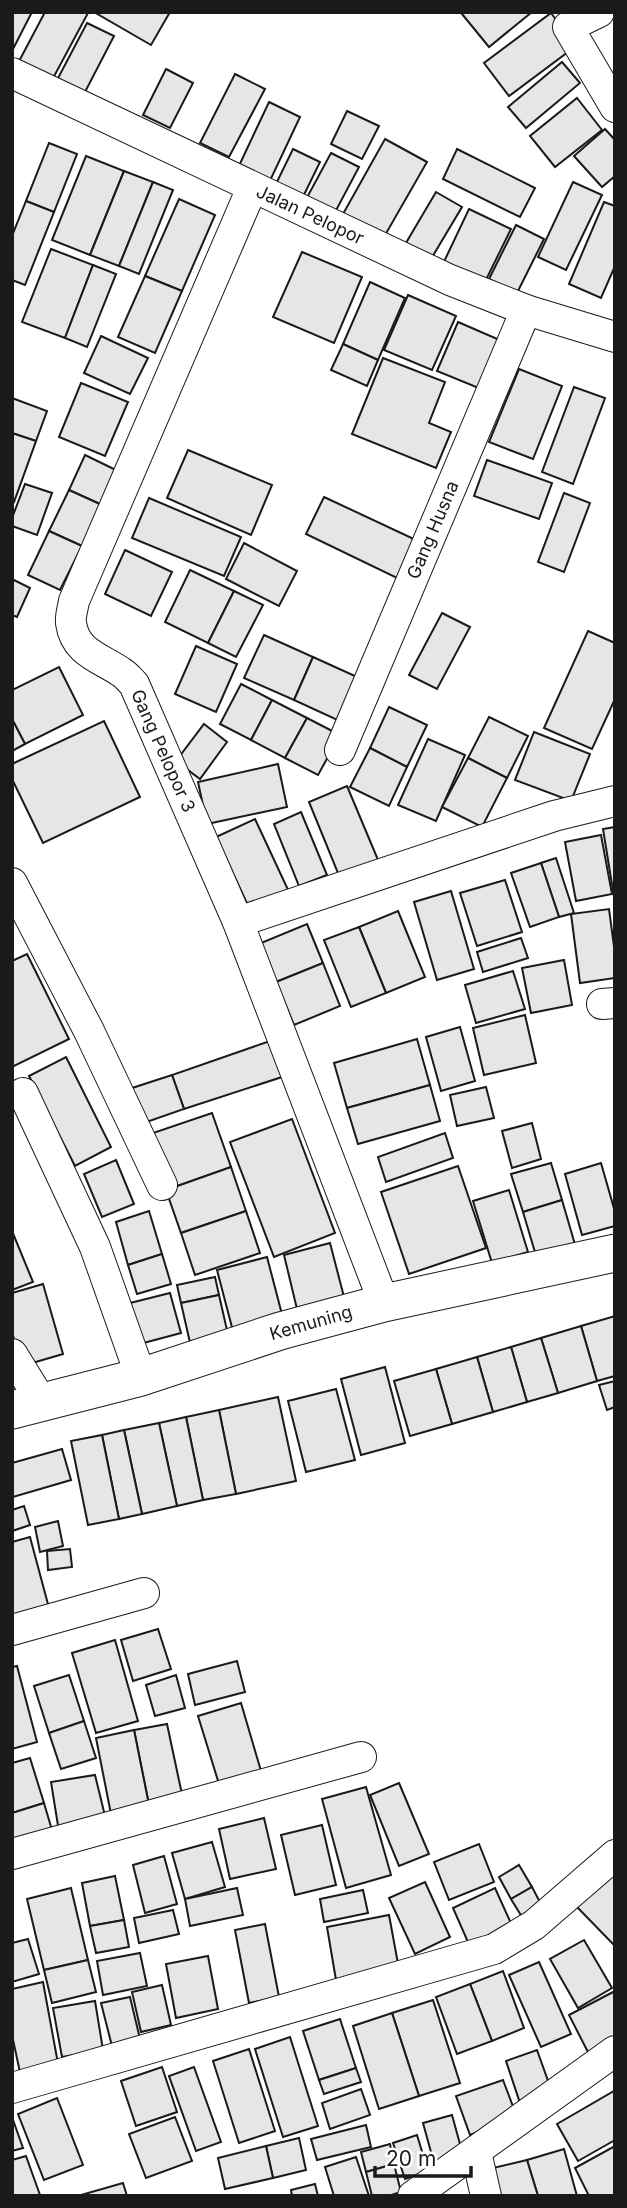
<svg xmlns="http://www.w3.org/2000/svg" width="627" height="2208" font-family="Inter,sans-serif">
<rect width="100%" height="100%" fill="#fff"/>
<g fill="#e6e6e6" stroke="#1a1a1a" stroke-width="2">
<path d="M 12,12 L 32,12 L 12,51 Z"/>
<path d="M 45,12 L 88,13 L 51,82 L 17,65 Z"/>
<path d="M 94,12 L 170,12 L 151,45 Z"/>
<path d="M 464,12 L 532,12 L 489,47 L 462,14 Z"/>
<path d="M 551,13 L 576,46 L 509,96 L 484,63 Z"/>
<path d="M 87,23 L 114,36 L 84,94 L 57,80 Z"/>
<path d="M 562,62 L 580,83 L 526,128 L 508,107 Z"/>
<path d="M 166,69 L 193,83 L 170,128 L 143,115 Z"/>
<path d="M 235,74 L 265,89 L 229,157 L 200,143 Z"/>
<path d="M 577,98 L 602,130 L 555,167 L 530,136 Z"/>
<path d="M 269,102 L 300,117 L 268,185 L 237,170 Z"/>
<path d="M 347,111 L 379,126 L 362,159 L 331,144 Z"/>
<path d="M 605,129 L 615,140 L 615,176 L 602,187 L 574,156 Z"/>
<path d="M 385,139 L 427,162 L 384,237 L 343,214 Z"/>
<path d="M 49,143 L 77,154 L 54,212 L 26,201 Z"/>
<path d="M 293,149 L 320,162 L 300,203 L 273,190 Z"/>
<path d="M 457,149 L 535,188 L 520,217 L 443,179 Z"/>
<path d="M 331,153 L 359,167 L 332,218 L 304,203 Z"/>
<path d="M 86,156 L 124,171 L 90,255 L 52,240 Z"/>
<path d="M 124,171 L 153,182 L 119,266 L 90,255 Z"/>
<path d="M 153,182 L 173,190 L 139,274 L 119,266 Z"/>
<path d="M 573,182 L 602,195 L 566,270 L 538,257 Z"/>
<path d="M 436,192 L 462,207 L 428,264 L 403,248 Z"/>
<path d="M 179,199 L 215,215 L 182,291 L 145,276 Z"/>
<path d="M 26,201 L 54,212 L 25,285 L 12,280 L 12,236 Z"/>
<path d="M 604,202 L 615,206 L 615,266 L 601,298 L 569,284 Z"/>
<path d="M 469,209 L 511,229 L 482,288 L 441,268 Z"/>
<path d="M 516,225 L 544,239 L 517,293 L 489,279 Z"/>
<path d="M 51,249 L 93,265 L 65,338 L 22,322 Z"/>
<path d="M 302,252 L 362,277 L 334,343 L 273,317 Z"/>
<path d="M 93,265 L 116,274 L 87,347 L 65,338 Z"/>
<path d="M 145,276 L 182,291 L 155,353 L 118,337 Z"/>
<path d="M 370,282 L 405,298 L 378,360 L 343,344 Z"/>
<path d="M 408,295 L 456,316 L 432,370 L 384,350 Z"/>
<path d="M 458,322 L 502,341 L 481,389 L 437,371 Z"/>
<path d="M 101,336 L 148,358 L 130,394 L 84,373 Z"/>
<path d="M 343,344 L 378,360 L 367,386 L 331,370 Z"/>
<path d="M 383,358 L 445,382 L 429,423 L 451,432 L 436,468 L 352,434 Z"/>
<path d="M 519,369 L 562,386 L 533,459 L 489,442 Z"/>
<path d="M 81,383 L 128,402 L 105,456 L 59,437 Z"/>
<path d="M 574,387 L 605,398 L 573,484 L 542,472 Z"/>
<path d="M 12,398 L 47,411 L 36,441 L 12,433 Z"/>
<path d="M 12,433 L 36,441 L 14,502 L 12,501 Z"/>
<path d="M 188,450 L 272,485 L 251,535 L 167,498 Z"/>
<path d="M 85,455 L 118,471 L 102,505 L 69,490 Z"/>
<path d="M 487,460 L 552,483 L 539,519 L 474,496 Z"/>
<path d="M 25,484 L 52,493 L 37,535 L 12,526 L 12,518 Z"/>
<path d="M 69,490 L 102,505 L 82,546 L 49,531 Z"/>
<path d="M 564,493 L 590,503 L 564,572 L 538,562 Z"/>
<path d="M 324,497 L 416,540 L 397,578 L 306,534 Z"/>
<path d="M 149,498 L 241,537 L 224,576 L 132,538 Z"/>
<path d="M 49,531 L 82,546 L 60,590 L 28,575 Z"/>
<path d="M 244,543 L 297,571 L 279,606 L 226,579 Z"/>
<path d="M 125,550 L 172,572 L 151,616 L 105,594 Z"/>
<path d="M 190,570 L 234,591 L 208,643 L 165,622 Z"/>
<path d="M 12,579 L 30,588 L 17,617 L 12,615 Z"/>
<path d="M 234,591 L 263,605 L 236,657 L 208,643 Z"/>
<path d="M 442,613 L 470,627 L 437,689 L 409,675 Z"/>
<path d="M 588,631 L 615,643 L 615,699 L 592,749 L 544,728 Z"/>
<path d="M 264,635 L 313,657 L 294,700 L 244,678 Z"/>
<path d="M 196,646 L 237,664 L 216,712 L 175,694 Z"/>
<path d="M 313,657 L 366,681 L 346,724 L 294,700 Z"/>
<path d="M 59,667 L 83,715 L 25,744 L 12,719 L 12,690 Z"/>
<path d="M 241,684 L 272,700 L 251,740 L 220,724 Z"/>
<path d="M 272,700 L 307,718 L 285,758 L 251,740 Z"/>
<path d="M 389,707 L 427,725 L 407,767 L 370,748 Z"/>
<path d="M 489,717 L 528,736 L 507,778 L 468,758 Z"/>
<path d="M 307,718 L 340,735 L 318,775 L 285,758 Z"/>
<path d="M 12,719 L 25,744 L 12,751 Z"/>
<path d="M 104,721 L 140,797 L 43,843 L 12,779 L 12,764 Z"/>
<path d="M 204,724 L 227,742 L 200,779 L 176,761 Z"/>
<path d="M 534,732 L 590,754 L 571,801 L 515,780 Z"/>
<path d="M 428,739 L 465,755 L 436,821 L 398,805 Z"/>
<path d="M 370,748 L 407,767 L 389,806 L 350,787 Z"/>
<path d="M 468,758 L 507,778 L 482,827 L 442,807 Z"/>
<path d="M 278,764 L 287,807 L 207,824 L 198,782 Z"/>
<path d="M 347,786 L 381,867 L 342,883 L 309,802 Z"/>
<path d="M 301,812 L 327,875 L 299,886 L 274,824 Z"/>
<path d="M 255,819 L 290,894 L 251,912 L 216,837 Z"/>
<path d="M 615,827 L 615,897 L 614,897 L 603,829 Z"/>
<path d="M 601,835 L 612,894 L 576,901 L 565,842 Z"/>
<path d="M 556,858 L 574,913 L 559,917 L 541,863 Z"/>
<path d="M 541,863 L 559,917 L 530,927 L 511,873 Z"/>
<path d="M 505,880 L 522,932 L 477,946 L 460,893 Z"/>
<path d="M 451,891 L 474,969 L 437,980 L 414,902 Z"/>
<path d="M 609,909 L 615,954 L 615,978 L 580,983 L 571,914 Z"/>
<path d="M 398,911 L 425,977 L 386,993 L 359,927 Z"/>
<path d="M 307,924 L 323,963 L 276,982 L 261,943 Z"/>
<path d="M 359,927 L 386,993 L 351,1007 L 324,940 Z"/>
<path d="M 521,938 L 528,958 L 483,972 L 477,952 Z"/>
<path d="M 27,954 L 69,1039 L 12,1067 L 12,961 Z"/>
<path d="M 564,960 L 572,1005 L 531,1013 L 522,968 Z"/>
<path d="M 323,963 L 340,1006 L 294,1025 L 276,982 Z"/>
<path d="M 513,971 L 525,1009 L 476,1023 L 465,985 Z"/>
<path d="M 525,1015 L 536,1063 L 484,1075 L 473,1028 Z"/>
<path d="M 460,1027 L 475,1081 L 441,1091 L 426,1037 Z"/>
<path d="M 417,1039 L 430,1085 L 347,1108 L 334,1063 Z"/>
<path d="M 270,1041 L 282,1077 L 184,1109 L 172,1075 Z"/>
<path d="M 66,1057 L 111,1147 L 75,1166 L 29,1076 Z"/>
<path d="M 172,1075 L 184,1109 L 138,1125 L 126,1090 Z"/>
<path d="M 430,1085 L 440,1121 L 358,1144 L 347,1108 Z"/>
<path d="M 486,1087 L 494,1118 L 457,1126 L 450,1095 Z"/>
<path d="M 212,1113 L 231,1167 L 166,1190 L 147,1135 Z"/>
<path d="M 292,1119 L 335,1233 L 274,1257 L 230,1142 Z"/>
<path d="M 532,1123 L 541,1159 L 512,1168 L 502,1131 Z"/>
<path d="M 445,1133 L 453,1158 L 386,1182 L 378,1157 Z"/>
<path d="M 116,1160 L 134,1204 L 102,1217 L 84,1174 Z"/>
<path d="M 551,1163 L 562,1200 L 523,1212 L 511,1174 Z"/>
<path d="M 601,1163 L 615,1212 L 615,1226 L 582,1235 L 565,1174 Z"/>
<path d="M 458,1166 L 486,1248 L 409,1274 L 381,1192 Z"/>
<path d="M 231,1167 L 246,1211 L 181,1233 L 166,1190 Z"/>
<path d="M 509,1190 L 528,1252 L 492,1263 L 473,1201 Z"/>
<path d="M 562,1200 L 576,1248 L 537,1259 L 523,1212 Z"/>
<path d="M 149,1211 L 162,1254 L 128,1265 L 116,1222 Z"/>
<path d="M 246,1211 L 260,1253 L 195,1275 L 181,1233 Z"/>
<path d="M 12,1231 L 33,1282 L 12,1290 Z"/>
<path d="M 330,1243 L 344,1297 L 297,1309 L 284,1255 Z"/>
<path d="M 162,1254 L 171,1284 L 137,1294 L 128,1265 Z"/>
<path d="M 267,1257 L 284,1322 L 234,1335 L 217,1270 Z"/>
<path d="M 215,1277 L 219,1295 L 181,1303 L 177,1285 Z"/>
<path d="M 43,1284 L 63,1354 L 22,1366 L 12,1332 L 12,1293 Z"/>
<path d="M 170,1293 L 181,1333 L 136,1345 L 126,1304 Z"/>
<path d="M 219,1295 L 229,1339 L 191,1347 L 181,1303 Z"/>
<path d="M 615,1316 L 615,1376 L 597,1381 L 581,1326 Z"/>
<path d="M 581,1326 L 597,1381 L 558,1393 L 541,1338 Z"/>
<path d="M 541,1338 L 558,1393 L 527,1402 L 511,1347 Z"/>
<path d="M 511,1347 L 527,1402 L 493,1412 L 477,1357 Z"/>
<path d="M 477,1357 L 493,1412 L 452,1424 L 436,1369 Z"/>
<path d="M 385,1367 L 405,1443 L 361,1455 L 341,1379 Z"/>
<path d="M 436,1369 L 452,1424 L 410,1436 L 394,1381 Z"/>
<path d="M 615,1381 L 615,1407 L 607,1410 L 599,1385 Z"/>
<path d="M 336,1389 L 355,1460 L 306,1472 L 288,1401 Z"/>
<path d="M 278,1397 L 296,1481 L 236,1494 L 219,1410 Z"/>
<path d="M 219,1410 L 236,1494 L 203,1500 L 186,1417 Z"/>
<path d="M 186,1417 L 203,1500 L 177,1506 L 159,1423 Z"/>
<path d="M 159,1423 L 177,1506 L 142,1514 L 124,1430 Z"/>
<path d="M 124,1430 L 142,1514 L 119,1519 L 102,1435 Z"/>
<path d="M 102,1435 L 119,1519 L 88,1525 L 71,1441 Z"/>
<path d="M 62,1449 L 71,1480 L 13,1497 L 12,1463 Z"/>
<path d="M 24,1506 L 30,1525 L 12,1531 L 12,1510 Z"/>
<path d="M 58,1521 L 63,1546 L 40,1552 L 35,1527 Z"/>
<path d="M 30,1537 L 49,1608 L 12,1616 L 12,1542 Z"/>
<path d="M 70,1549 L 72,1567 L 48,1570 L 47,1551 Z"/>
<path d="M 158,1629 L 171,1669 L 133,1681 L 121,1640 Z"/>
<path d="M 115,1640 L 138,1721 L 96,1733 L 72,1653 Z"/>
<path d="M 237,1661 L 245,1692 L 195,1705 L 188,1674 Z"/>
<path d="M 17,1666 L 37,1742 L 12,1749 L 12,1667 Z"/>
<path d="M 69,1675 L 84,1721 L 49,1733 L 34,1686 Z"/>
<path d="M 176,1675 L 185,1708 L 155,1716 L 146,1685 Z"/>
<path d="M 241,1703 L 261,1771 L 219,1784 L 198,1716 Z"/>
<path d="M 84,1721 L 96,1758 L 61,1769 L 49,1733 Z"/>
<path d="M 167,1724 L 183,1799 L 149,1805 L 134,1730 Z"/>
<path d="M 134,1730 L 149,1805 L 111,1814 L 96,1738 Z"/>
<path d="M 30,1758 L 44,1803 L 12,1813 L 12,1763 Z"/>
<path d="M 95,1775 L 107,1824 L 60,1838 L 51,1782 Z"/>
<path d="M 399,1783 L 429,1854 L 399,1866 L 370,1795 Z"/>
<path d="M 366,1787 L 391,1875 L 346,1888 L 322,1799 Z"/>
<path d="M 44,1803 L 54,1837 L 12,1846 L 12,1813 Z"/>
<path d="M 264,1818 L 276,1869 L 230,1879 L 219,1829 Z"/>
<path d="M 322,1825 L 336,1885 L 295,1895 L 281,1835 Z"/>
<path d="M 212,1842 L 225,1887 L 185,1899 L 172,1853 Z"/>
<path d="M 479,1844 L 494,1882 L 449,1900 L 434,1862 Z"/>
<path d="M 164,1856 L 177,1904 L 145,1913 L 133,1865 Z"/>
<path d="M 519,1865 L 532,1887 L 511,1899 L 499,1877 Z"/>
<path d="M 612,1872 L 615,1875 L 615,1946 L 576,1906 Z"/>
<path d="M 115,1876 L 124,1920 L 90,1926 L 82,1883 Z"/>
<path d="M 425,1882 L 450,1937 L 415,1954 L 389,1898 Z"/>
<path d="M 532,1887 L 542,1906 L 522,1917 L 511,1899 Z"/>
<path d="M 71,1888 L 88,1960 L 44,1970 L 27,1899 Z"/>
<path d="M 237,1888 L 243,1915 L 190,1926 L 185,1899 Z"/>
<path d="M 495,1888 L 514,1930 L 471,1949 L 453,1908 Z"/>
<path d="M 363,1890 L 368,1913 L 324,1922 L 320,1899 Z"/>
<path d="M 173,1910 L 179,1934 L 139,1943 L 134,1918 Z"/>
<path d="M 389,1915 L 399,1969 L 336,1980 L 327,1927 Z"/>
<path d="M 124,1920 L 129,1947 L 96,1953 L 90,1926 Z"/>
<path d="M 265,1924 L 279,1997 L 249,2003 L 235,1930 Z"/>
<path d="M 28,1939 L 39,1974 L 12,1982 L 12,1943 Z"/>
<path d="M 584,1940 L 612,1988 L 578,2008 L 550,1959 Z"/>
<path d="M 140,1953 L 147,1986 L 103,1995 L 97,1961 Z"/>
<path d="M 208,1956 L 218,2009 L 176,2018 L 166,1964 Z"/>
<path d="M 88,1960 L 96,1992 L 52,2003 L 44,1970 Z"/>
<path d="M 539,1962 L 571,2034 L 541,2047 L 509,1975 Z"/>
<path d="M 503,1971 L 524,2028 L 492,2041 L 470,1984 Z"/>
<path d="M 43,1982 L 59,2069 L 21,2077 L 12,2035 L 12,1989 Z"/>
<path d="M 470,1984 L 492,2041 L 457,2054 L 436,1997 Z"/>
<path d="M 162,1985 L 171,2025 L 141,2032 L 132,1992 Z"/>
<path d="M 615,1991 L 615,2043 L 591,2058 L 569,2015 Z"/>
<path d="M 130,1997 L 141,2043 L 113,2050 L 101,2003 Z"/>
<path d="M 433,2000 L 460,2083 L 419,2096 L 392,2013 Z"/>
<path d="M 95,2001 L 103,2050 L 62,2057 L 53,2008 Z"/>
<path d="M 392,2013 L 419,2096 L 379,2109 L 353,2026 Z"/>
<path d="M 340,2019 L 356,2068 L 319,2080 L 303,2031 Z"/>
<path d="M 290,2037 L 318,2126 L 283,2137 L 255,2049 Z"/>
<path d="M 249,2049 L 275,2131 L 239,2143 L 213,2061 Z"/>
<path d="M 537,2050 L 552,2092 L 520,2103 L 506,2061 Z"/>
<path d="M 162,2067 L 177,2112 L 136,2126 L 121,2081 Z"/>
<path d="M 194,2067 L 221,2142 L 196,2151 L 169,2076 Z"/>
<path d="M 356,2068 L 361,2082 L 324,2094 L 319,2080 Z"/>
<path d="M 503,2080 L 517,2117 L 470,2135 L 456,2096 Z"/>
<path d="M 361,2089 L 370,2115 L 330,2129 L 322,2103 Z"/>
<path d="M 614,2091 L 615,2140 L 578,2161 L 557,2124 Z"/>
<path d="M 57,2098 L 83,2165 L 44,2180 L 18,2114 Z"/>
<path d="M 452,2115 L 463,2155 L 434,2163 L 423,2123 Z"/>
<path d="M 12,2117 L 23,2148 L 12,2151 Z"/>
<path d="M 175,2117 L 192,2161 L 146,2178 L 129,2134 Z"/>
<path d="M 366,2125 L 371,2147 L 317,2160 L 311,2139 Z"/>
<path d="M 417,2135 L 428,2171 L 405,2179 L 393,2143 Z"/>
<path d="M 299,2138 L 306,2170 L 273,2178 L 266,2146 Z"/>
<path d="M 390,2144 L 394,2164 L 366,2172 L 361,2152 Z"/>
<path d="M 266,2146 L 273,2178 L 225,2189 L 218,2158 Z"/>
<path d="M 615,2146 L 615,2195 L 589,2196 L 575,2168 Z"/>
<path d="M 564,2149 L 577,2196 L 538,2196 L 527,2160 Z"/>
<path d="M 26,2156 L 40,2195 L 12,2196 L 12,2160 Z"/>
<path d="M 356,2157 L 369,2196 L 334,2196 L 325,2167 Z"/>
<path d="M 527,2160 L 538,2196 L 496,2196 L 489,2169 Z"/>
<path d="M 394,2164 L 401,2192 L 388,2196 L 372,2196 L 366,2172 Z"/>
<path d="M 123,2183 L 127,2196 L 81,2196 L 81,2195 Z"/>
<path d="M 315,2184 L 318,2196 L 292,2196 L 291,2190 Z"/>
</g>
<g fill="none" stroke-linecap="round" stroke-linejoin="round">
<defs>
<g id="minor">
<path d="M 599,12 L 568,27 L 615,107"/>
<path d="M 12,73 L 450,280 L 526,310 L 615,337"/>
<path d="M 252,188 L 74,601 C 73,608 70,616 71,623 C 75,653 101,658 121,672 C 126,675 130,680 134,684 L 238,922 L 384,1303"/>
<path d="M 340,750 L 526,310"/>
<path d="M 12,883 L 89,1031 L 162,1185"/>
<path d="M 238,922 L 554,816 L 615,801"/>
<path d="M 602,1004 L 615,1003"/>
<path d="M 23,1093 L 95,1247 L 141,1377"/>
<path d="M 12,1354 L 41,1401"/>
<path d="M 12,1630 L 144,1593"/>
<path d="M 12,1854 L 361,1757"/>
<path d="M 12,2088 L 494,1949 L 534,1925 L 615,1855"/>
<path d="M 476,2152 L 486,2196"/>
<path d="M 413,2196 L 615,2051"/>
</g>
<path id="tertiary" d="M 12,1410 L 141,1377 L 280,1331 L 384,1303 L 615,1253"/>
</defs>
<use href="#minor" stroke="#1a1a1a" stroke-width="32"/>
<use href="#tertiary" stroke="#1a1a1a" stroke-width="39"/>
<use href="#minor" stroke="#fff" stroke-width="30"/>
<use href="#tertiary" stroke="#fff" stroke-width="37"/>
</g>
<g text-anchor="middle" stroke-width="5" stroke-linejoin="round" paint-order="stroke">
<g font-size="18" fill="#1a1a1a" stroke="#fff">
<text transform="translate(310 215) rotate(25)" y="6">Jalan Pelopor</text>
<text transform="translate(433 530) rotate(-67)" y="6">Gang Husna</text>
<text transform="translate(163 751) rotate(66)" y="6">Gang Pelopor 3</text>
<text transform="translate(311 1323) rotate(-16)" y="6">Kemuning</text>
</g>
</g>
<rect width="627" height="2208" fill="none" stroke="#1a1a1a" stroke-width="28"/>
<path d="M375 2166v10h96v-10" fill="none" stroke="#1a1a1a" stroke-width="3.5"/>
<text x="386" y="2166" font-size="21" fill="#1a1a1a" stroke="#ffffff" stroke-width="5" paint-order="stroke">20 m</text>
</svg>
